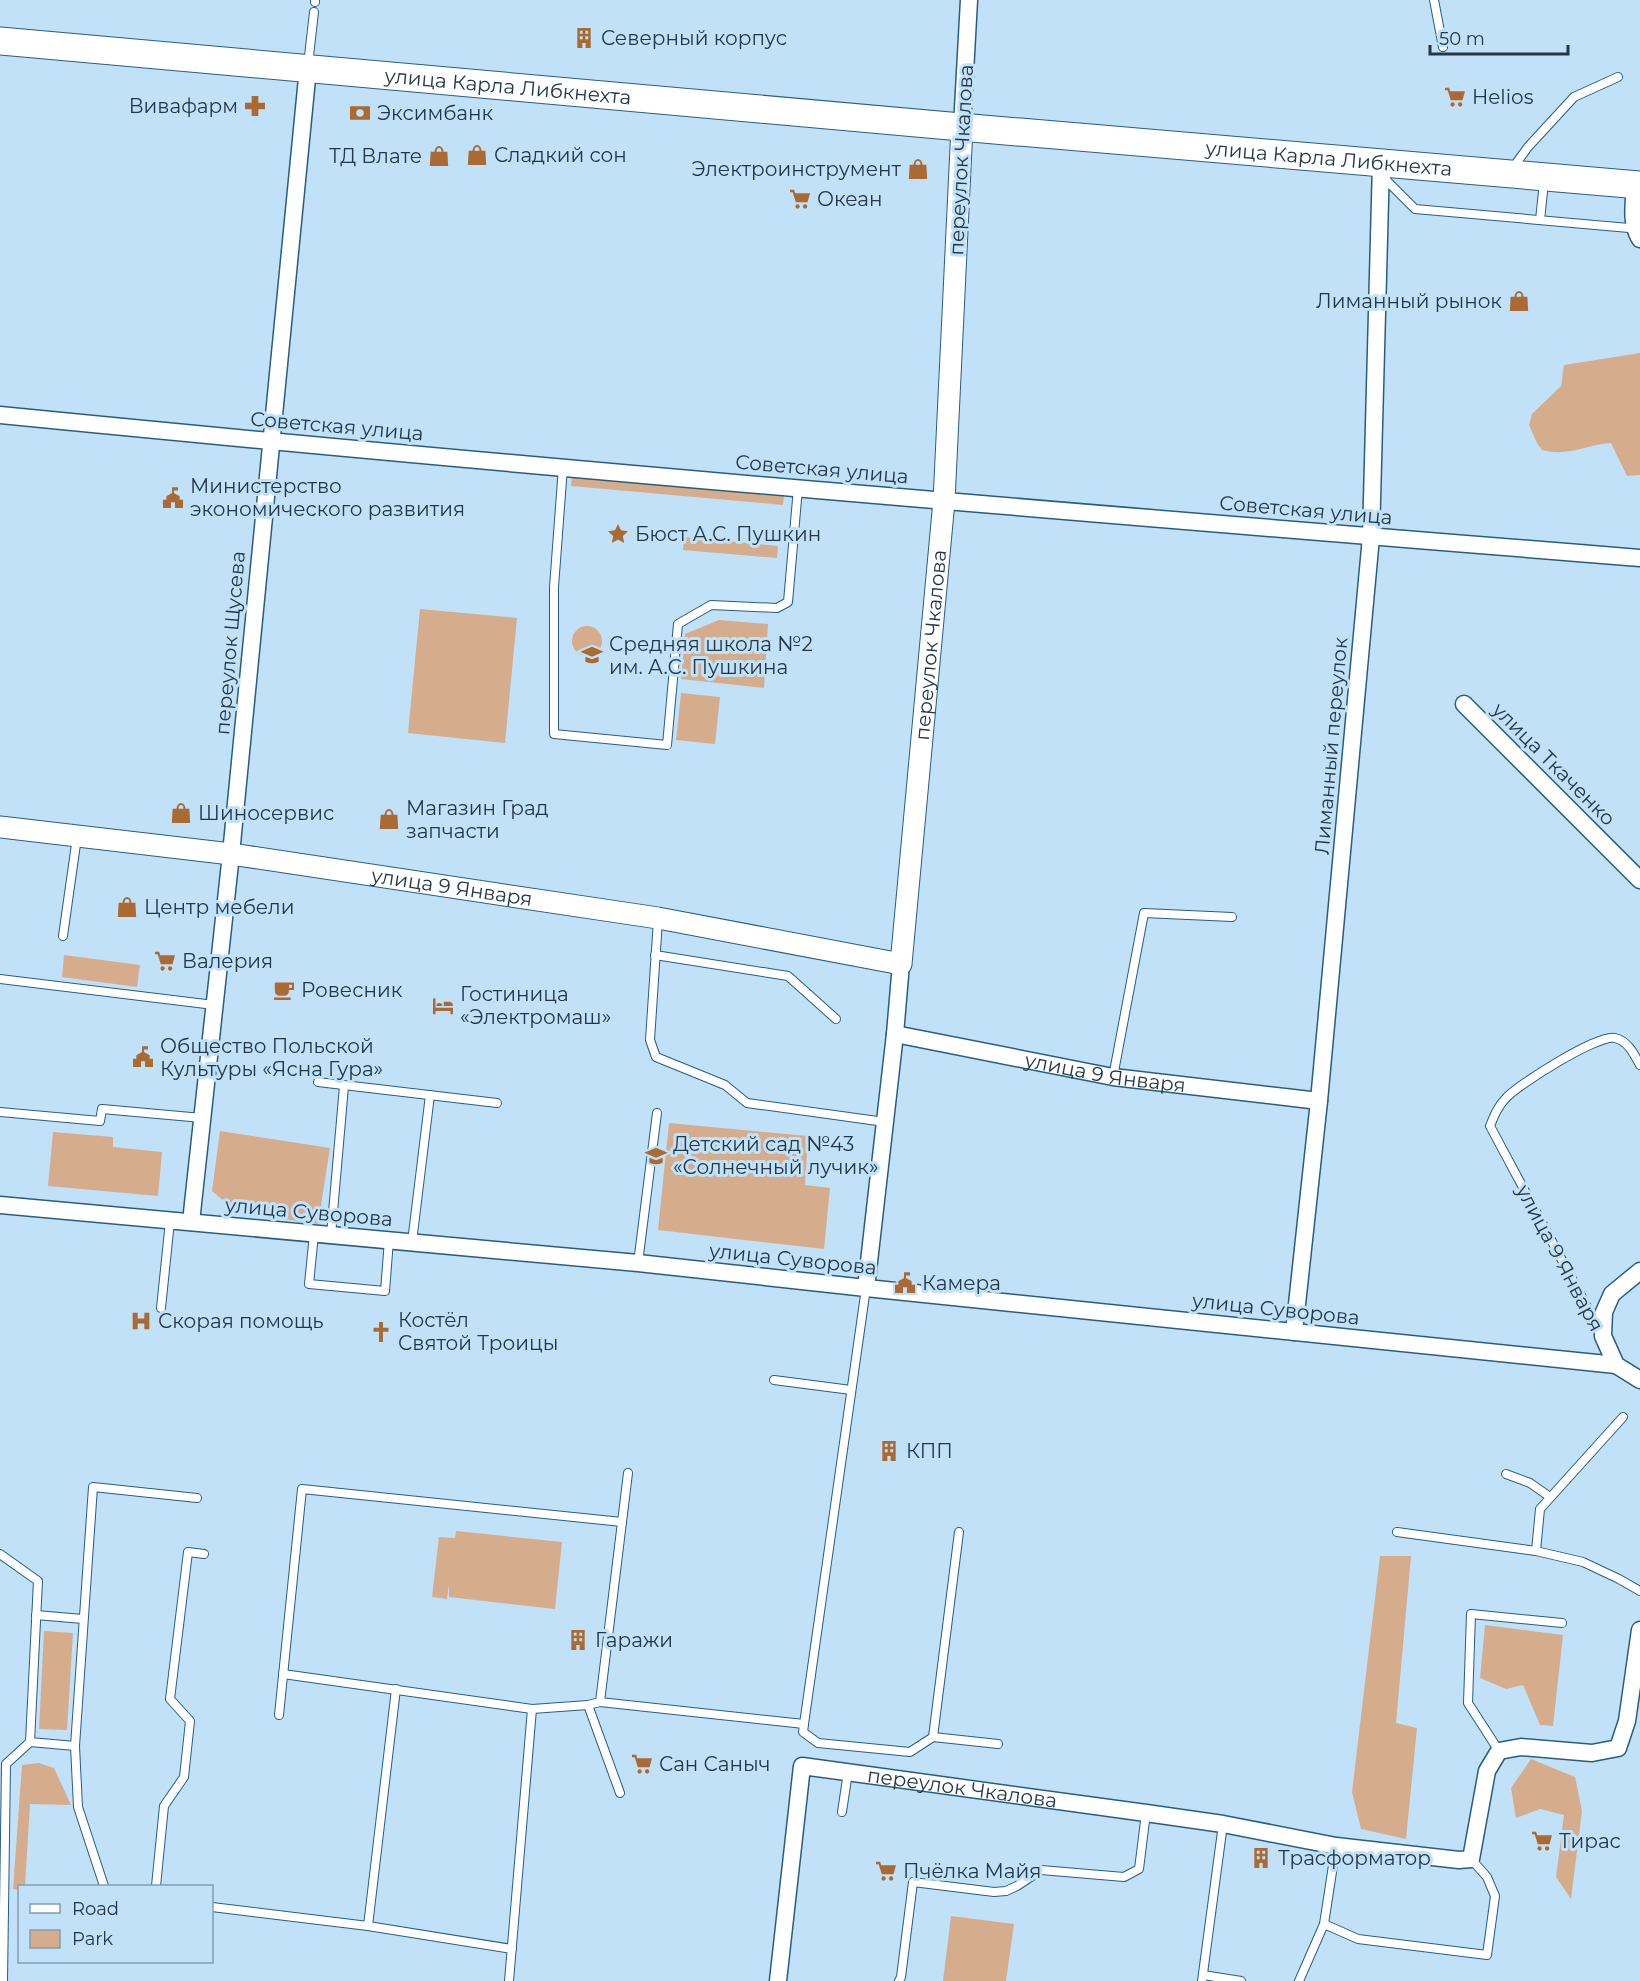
<svg xmlns="http://www.w3.org/2000/svg" width="1640" height="1981" font-family="Montserrat,sans-serif">
<rect width="100%" height="100%" fill="#c1e1f8"/>
<g fill="#d5ad8d">
<path d="M 1640,353 L 1640,475 L 1627,476 L 1611,443 C 1586,445 1567,457 1542,450 L 1537,443 L 1529,425 L 1532,414 L 1561,386 L 1564,365 Z"/>
<path d="M 572,475 L 784,495 L 783,505 L 571,486 Z"/>
<path d="M 684,537 L 778,546 L 777,558 L 683,550 Z"/>
<path d="M 420,609 L 517,618 L 505,743 L 408,733 Z"/>
<path d="M 719,620 L 768,624 L 764,688 L 681,679 L 685,634 Z"/>
<circle cx="587" cy="641" r="15"/>
<path d="M 681,693 L 720,697 L 715,744 L 676,740 Z"/>
<path d="M 64,955 L 140,965 L 137,987 L 62,977 Z"/>
<path d="M 669,1123 L 808,1136 L 805,1185 L 830,1188 L 824,1249 L 658,1230 Z"/>
<path d="M 220,1131 L 330,1148 L 318,1224 L 237,1212 L 212,1191 Z"/>
<path d="M 53,1132 L 113,1137 L 113,1147 L 162,1152 L 158,1196 L 48,1186 Z"/>
<path d="M 456,1531 L 562,1542 L 555,1609 L 449,1597 L 449,1585 L 447,1599 L 432,1597 L 439,1537 L 455,1538 Z"/>
<path d="M 1380,1556 L 1411,1556 L 1396,1723 L 1417,1728 L 1406,1839 L 1361,1829 L 1352,1792 Z"/>
<path d="M 1485,1625 L 1563,1635 L 1553,1726 L 1540,1725 L 1523,1685 L 1506,1689 L 1480,1678 Z"/>
<path d="M 44,1631 L 73,1633 L 67,1730 L 39,1729 Z"/>
<path d="M 1531,1759 L 1575,1777 L 1582,1811 L 1571,1899 L 1556,1877 L 1564,1815 L 1540,1809 L 1516,1818 L 1511,1788 Z"/>
<path d="M 39,1763 L 54,1768 L 71,1805 L 30,1804 L 25,1886 L 20,1886 L 19,1890 L 13,1889 L 22,1765 Z"/>
<path d="M 951,1916 L 1014,1924 L 1006,1981 L 943,1981 Z"/>
</g>
<g fill="none" stroke-linecap="round" stroke-linejoin="round">
<defs>
<g id="service">
<path d="M 1434,0 L 1443,47"/>
<path d="M 315,2 L 315,0"/>
<path d="M 308,65 L 314,12"/>
<path d="M 1512,169 L 1528,147 L 1574,97 L 1618,77"/>
<path d="M 1384,172 L 1387,181 L 1415,209 L 1629,228 L 1635,230"/>
<path d="M 1540,220 L 1544,182"/>
<path d="M 563,467 L 554,587 L 554,734 L 667,745 L 678,624 L 711,605 L 777,608 L 788,602 L 798,488"/>
<path d="M 658,920 L 650,1040 L 656,1057 L 725,1085 L 747,1103 L 885,1122"/>
<path d="M 63,936 L 77,837"/>
<path d="M 655,955 L 788,976 L 836,1019"/>
<path d="M 0,979 L 214,1005"/>
<path d="M 1113,1077 L 1144,913 L 1232,917"/>
<path d="M 318,1082 L 497,1103"/>
<path d="M 0,1112 L 100,1121 L 102,1109 L 202,1118"/>
<path d="M 314,1234 L 309,1284 L 385,1291 L 389,1240"/>
<path d="M 331,1235 L 344,1086"/>
<path d="M 412,1242 L 430,1095"/>
<path d="M 638,1263 L 657,1113"/>
<path d="M 866,1288 L 804,1724 L 803,1732 L 818,1743 L 910,1752 L 933,1737 L 959,1532"/>
<path d="M 161,1308 L 170,1221"/>
<path d="M 1600,1331 L 1490,1126 C 1494,1116 1498,1106 1506,1098 C 1519,1084 1598,1034 1615,1038 C 1628,1041 1634,1054 1640,1065"/>
<path d="M 774,1380 L 851,1390"/>
<path d="M 1506,1474 L 1530,1483 L 1550,1497"/>
<path d="M 622,1522 L 628,1473"/>
<path d="M 1397,1532 L 1536,1551 L 1583,1562 L 1619,1579 L 1640,1591"/>
<path d="M 1536,1551 L 1540,1509 L 1623,1417"/>
<path d="M 0,1554 L 38,1581 L 30,1742"/>
<path d="M 36,1615 L 83,1619"/>
<path d="M 283,1674 L 532,1709 L 509,1981"/>
<path d="M 600,1702 L 804,1724"/>
<path d="M 588,1705 L 620,1793"/>
<path d="M 279,1715 L 302,1489 L 622,1522 L 600,1702 L 588,1705 L 532,1709"/>
<path d="M 933,1737 L 998,1744"/>
<path d="M 1499,1751 L 1468,1703 L 1471,1614 L 1562,1623"/>
<path d="M 842,1812 L 848,1772"/>
<path d="M 104,1886 L 78,1807 L 75,1746 L 93,1487 L 197,1498"/>
<path d="M 156,1886 L 164,1806 L 184,1777 L 190,1721 L 170,1699 L 188,1552 L 204,1554"/>
<path d="M 212,1907 L 368,1926 L 512,1949"/>
<path d="M 1324,1924 L 1358,1939 L 1487,1955 L 1495,1896 L 1487,1877 L 1471,1859"/>
<path d="M 368,1926 L 396,1689"/>
<path d="M 1203,1975 L 1241,1981"/>
<path d="M 3,1981 L 6,1764 L 30,1742 L 75,1746"/>
<path d="M 899,1981 L 901,1977 L 913,1882 L 994,1892 L 1006,1891 L 1017,1886 L 1041,1870 L 1124,1877 L 1139,1869 L 1146,1813"/>
<path d="M 1202,1981 L 1223,1824"/>
<path d="M 1299,1981 L 1324,1924 L 1336,1846"/>
</g>
<g id="minor">
<path d="M 962,127 L 969,0"/>
<path d="M 1635,185 C 1634,203 1630,223 1640,239"/>
<path d="M 0,415 C 546,469 1093,514 1640,558"/>
<path d="M 1464,704 L 1640,880"/>
<path id="s1" d="M 895,1034 L 1113,1077 L 1319,1101"/>
<path d="M 0,1205 L 638,1263 L 866,1288 L 1616,1365"/>
<path d="M 191,1222 L 231,854 L 308,68"/>
<path d="M 1640,1271 L 1612,1294 L 1604,1312 L 1603,1336 L 1616,1365 L 1640,1380"/>
<path d="M 866,1288 L 895,1034 L 901,964"/>
<path d="M 1294,1332 L 1319,1101 L 1371,537 L 1381,163"/>
<path id="s2" d="M 778,1981 L 802,1766 L 1146,1813 L 1223,1824 L 1336,1846 L 1459,1860 L 1471,1859 L 1487,1771 L 1499,1751 L 1521,1747 L 1592,1753 L 1618,1748 L 1627,1721 L 1640,1630"/>
</g>
<g id="tertiary">
<path id="s3" d="M 0,827 L 231,854 L 658,918 L 901,964 L 944,501 L 962,127"/>
</g>
<g id="primary">
<path id="s4" d="M 0,41 L 1017,132"/>
<path id="s5" d="M 1020,132 L 1640,185"/>
</g>
</defs>
<use href="#service" stroke="#295d7f" stroke-width="10"/>
<use href="#minor" stroke="#295d7f" stroke-width="19"/>
<use href="#tertiary" stroke="#295d7f" stroke-width="23"/>
<use href="#primary" stroke="#295d7f" stroke-width="29"/>
<use href="#service" stroke="#fff" stroke-width="8"/>
<use href="#minor" stroke="#fff" stroke-width="16"/>
<use href="#tertiary" stroke="#fff" stroke-width="21"/>
<use href="#primary" stroke="#fff" stroke-width="27"/>
</g>
<defs>
<symbol id="building-bare" viewBox="-9 -9 18 18"><path d="M-4-6H4V6H1V3H-1V6H-4ZM-2.5-4.3h1.7v1.8h-1.7ZM.8-4.3h1.7v1.8H.8ZM-2.5-1h1.7V.8h-1.7ZM.8-1h1.7V.8H.8Z" fill="#aa6a32" stroke="#c1e1f8" stroke-width="2.5" paint-order="stroke"/></symbol>
<symbol id="supermarket-bare" viewBox="-9 -9 18 18"><path d="M-6-5.5h2.5l.6 2H6L4.5 2H-2.5L-4.4-4H-6ZM-1.5 3.2a1.3 1.3 0 1 0 .1 0ZM3 3.2a1.3 1.3 0 1 0 .1 0Z" fill="#aa6a32" stroke="#c1e1f8" stroke-width="2.5" paint-order="stroke"/></symbol>
<symbol id="pharmacy-bare" viewBox="-9 -9 18 18"><path d="M-2-6h4v4h4v4h-4v4h-4v-4h-4v-4h4Z" fill="#aa6a32" stroke="#c1e1f8" stroke-width="2.5" paint-order="stroke"/></symbol>
<symbol id="bank-bare" viewBox="-9 -9 18 18"><path d="M-6-4H6V4H-6ZM0-2.3a2.3 2.3 0 1 0 0 4.6a2.3 2.3 0 1 0 0-4.6Z" fill="#aa6a32" stroke="#c1e1f8" stroke-width="2.5" paint-order="stroke"/></symbol>
<symbol id="shop-bare" viewBox="-9 -9 18 18"><path d="M-5-2.5h2.3a2.7 3.5 0 0 1 5.4 0H5L5.5 6h-11ZM-1.5-2.5h3a1.5 2.3 0 0 0-3 0Z" fill="#aa6a32" stroke="#c1e1f8" stroke-width="2.5" paint-order="stroke"/></symbol>
<symbol id="civic-bare" viewBox="-9 -9 18 18"><path d="M-.6-6.5H3V-4.5H.6V-3L4-1V1h2V6H-6V1h2V-1L-.6-3ZM-1.2 2.5V6h2.4V2.5Z" fill="#aa6a32" stroke="#c1e1f8" stroke-width="2.5" paint-order="stroke"/></symbol>
<symbol id="sight-bare" viewBox="-9 -9 18 18"><path d="M0-6L1.8-2.2L6-1.7L2.9 1.2L3.7 5.4L0 3.3L-3.7 5.4L-2.9 1.2L-6-1.7L-1.8-2.2Z" fill="#aa6a32" stroke="#c1e1f8" stroke-width="2.5" paint-order="stroke"/></symbol>
<symbol id="school-bare" viewBox="-9 -9 18 18"><path d="M0-5L7-2L0 1L-7-2ZM-4 1L0 2.5L4 1V4Q0 6-4 4Z" fill="#aa6a32" stroke="#c1e1f8" stroke-width="2.5" paint-order="stroke"/></symbol>
<symbol id="cafe-bare" viewBox="-9 -9 18 18"><path d="M-5.5-4.5H6V0H3Q3 3.5 0 3.5H-2.5Q-5.5 3.5-5.5 0ZM3-3.2v2h1.7v-2ZM-6 4.5H4V6H-6Z" fill="#aa6a32" stroke="#c1e1f8" stroke-width="2.5" paint-order="stroke"/></symbol>
<symbol id="hotel-bare" viewBox="-9 -9 18 18"><path d="M-6-4.5h1.5V1H6V5H4.5V3h-9V5H-6ZM-4 0a1.8 1.8 0 1 1 3.6 0ZM.5 0V-2.5h3Q6-2.5 6 0Z" fill="#aa6a32" stroke="#c1e1f8" stroke-width="2.5" paint-order="stroke"/></symbol>
<symbol id="hospital-bare" viewBox="-9 -9 18 18"><path d="M-5-5h3v3.5h4V-5h3V5h-3V1.5h-4V5h-3Z" fill="#aa6a32" stroke="#c1e1f8" stroke-width="2.5" paint-order="stroke"/></symbol>
<symbol id="church-bare" viewBox="-9 -9 18 18"><path d="M-1.2-6h2.4v3.5h3.3v2.4h-3.3V6h-2.4V-.1h-3.3v-2.4h3.3Z" fill="#aa6a32" stroke="#c1e1f8" stroke-width="2.5" paint-order="stroke"/></symbol>
</defs>
<g fill-rule="evenodd">
<use href="#building-bare" x="569" y="23" width="30" height="30"/>
<use href="#supermarket-bare" x="1440" y="82" width="30" height="30"/>
<use href="#pharmacy-bare" x="240" y="91" width="30" height="30"/>
<use href="#bank-bare" x="345" y="98" width="30" height="30"/>
<use href="#shop-bare" x="462" y="140" width="30" height="30"/>
<use href="#shop-bare" x="424" y="141" width="30" height="30"/>
<use href="#shop-bare" x="903" y="154" width="30" height="30"/>
<use href="#supermarket-bare" x="785" y="184" width="30" height="30"/>
<use href="#shop-bare" x="1504" y="286" width="30" height="30"/>
<use href="#civic-bare" x="158" y="483" width="30" height="30"/>
<use href="#sight-bare" x="603" y="519" width="30" height="30"/>
<use href="#school-bare" x="577" y="640" width="30" height="30"/>
<use href="#shop-bare" x="166" y="798" width="30" height="30"/>
<use href="#shop-bare" x="374" y="804" width="30" height="30"/>
<use href="#shop-bare" x="112" y="892" width="30" height="30"/>
<use href="#supermarket-bare" x="150" y="946" width="30" height="30"/>
<use href="#cafe-bare" x="269" y="975" width="30" height="30"/>
<use href="#hotel-bare" x="428" y="991" width="30" height="30"/>
<use href="#civic-bare" x="128" y="1042" width="30" height="30"/>
<use href="#school-bare" x="641" y="1141" width="30" height="30"/>
<use href="#civic-bare" x="890" y="1268" width="30" height="30"/>
<use href="#hospital-bare" x="126" y="1306" width="30" height="30"/>
<use href="#church-bare" x="366" y="1317" width="30" height="30"/>
<use href="#building-bare" x="874" y="1436" width="30" height="30"/>
<use href="#building-bare" x="563" y="1625" width="30" height="30"/>
<use href="#supermarket-bare" x="627" y="1749" width="30" height="30"/>
<use href="#supermarket-bare" x="1527" y="1826" width="30" height="30"/>
<use href="#building-bare" x="1246" y="1843" width="30" height="30"/>
<use href="#supermarket-bare" x="871" y="1856" width="30" height="30"/>
</g>
<g text-anchor="middle" stroke-width="6" stroke-linejoin="round" paint-order="stroke">
<g font-size="20" fill="#223847" stroke="#c1e1f8" text-anchor="start">
<text x="601" y="45">Северный корпус</text>
<text x="1472" y="104">Helios</text>
<text x="238" y="113" text-anchor="end">Вивафарм</text>
<text x="377" y="120">Эксимбанк</text>
<text x="494" y="162">Сладкий сон</text>
<text x="422" y="163" text-anchor="end">ТД Влате</text>
<text x="901" y="176" text-anchor="end">Электроинструмент</text>
<text x="817" y="206">Океан</text>
<text x="1502" y="308" text-anchor="end">Лиманный рынок</text>
<text x="190" y="493">Министерство<tspan x="190" dy="23">экономического развития</tspan></text>
<text x="635" y="541">Бюст А.С. Пушкин</text>
<text x="609" y="651">Средняя школа №2<tspan x="609" dy="23">им. А.С. Пушкина</tspan></text>
<text x="406" y="815">Магазин Град<tspan x="406" dy="23">запчасти</tspan></text>
<text x="198" y="820">Шиносервис</text>
<text x="144" y="914">Центр мебели</text>
<text x="182" y="968">Валерия</text>
<text x="301" y="997">Ровесник</text>
<text x="460" y="1001">Гостиница<tspan x="460" dy="23">«Электромаш»</tspan></text>
<text x="160" y="1053">Общество Польской<tspan x="160" dy="23">Культуры «Ясна Гура»</tspan></text>
<text x="673" y="1151">Детский сад №43<tspan x="673" dy="23">«Солнечный лучик»</tspan></text>
<text x="922" y="1290">Камера</text>
<text x="398" y="1327">Костёл<tspan x="398" dy="23">Святой Троицы</tspan></text>
<text x="158" y="1328">Скорая помощь</text>
<text x="906" y="1458">КПП</text>
<text x="595" y="1647">Гаражи</text>
<text x="659" y="1771">Сан Саныч</text>
<text x="1559" y="1848">Тирас</text>
<text x="1278" y="1865">Трасформатор</text>
<text x="903" y="1878">Пчёлка Майя</text>
</g>
<g font-size="20" fill="#223847" stroke="#c1e1f8">
<text dy="7" stroke="none"><textPath href="#s4" startOffset="510">улица Карла Либкнехта</textPath></text>
<text dy="7" stroke="none"><textPath href="#s5" startOffset="310">улица Карла Либкнехта</textPath></text>
<text transform="translate(961 160) rotate(-87)" y="7">переулок Чкалова</text>
<text transform="translate(337 426) rotate(5)" y="7">Советская улица</text>
<text transform="translate(822 469) rotate(5)" y="7">Советская улица</text>
<text transform="translate(1306 510) rotate(5)" y="7">Советская улица</text>
<text transform="translate(230 643) rotate(-85)" y="7">переулок Щусева</text>
<text dy="7" stroke="none"><textPath href="#s3" startOffset="1232">переулок Чкалова</textPath></text>
<text transform="translate(1331 746) rotate(-85)" y="7">Лиманный переулок</text>
<text transform="translate(1554 764) rotate(45)" y="7">улица Ткаченко</text>
<text dy="7" stroke="none"><textPath href="#s3" startOffset="456">улица 9 Января</textPath></text>
<text dy="7" stroke="none"><textPath href="#s1" startOffset="214">улица 9 Января</textPath></text>
<text transform="translate(309 1212) rotate(5)" y="7">улица Суворова</text>
<text transform="translate(1560 1258) rotate(62)" y="7">улица 9 Января</text>
<text transform="translate(793 1259) rotate(6)" y="7">улица Суворова</text>
<text transform="translate(1276 1309) rotate(6)" y="7">улица Суворова</text>
<text dy="7" stroke="none"><textPath href="#s2" startOffset="378">переулок Чкалова</textPath></text>
</g>
</g>
<rect x="18" y="1885" width="195" height="78" fill="#c1e1f8" stroke="#819db1" stroke-width="1.5"/>
<rect x="30" y="1904" width="30" height="9" fill="#ffffff" stroke="#819db1" stroke-width="1.5"/>
<text x="72" y="1915" font-size="18" fill="#223847">Road</text>
<rect x="30" y="1930" width="30" height="18" fill="#d5ad8d" stroke="#819db1" stroke-width="1.5"/>
<text x="72" y="1945" font-size="18" fill="#223847">Park</text>
<path d="M1430 45v9h138v-9" fill="none" stroke="#223847" stroke-width="3"/>
<text x="1439" y="45" font-size="18" fill="#223847" stroke="#c1e1f8" stroke-width="4.5" paint-order="stroke">50 m</text>
</svg>
